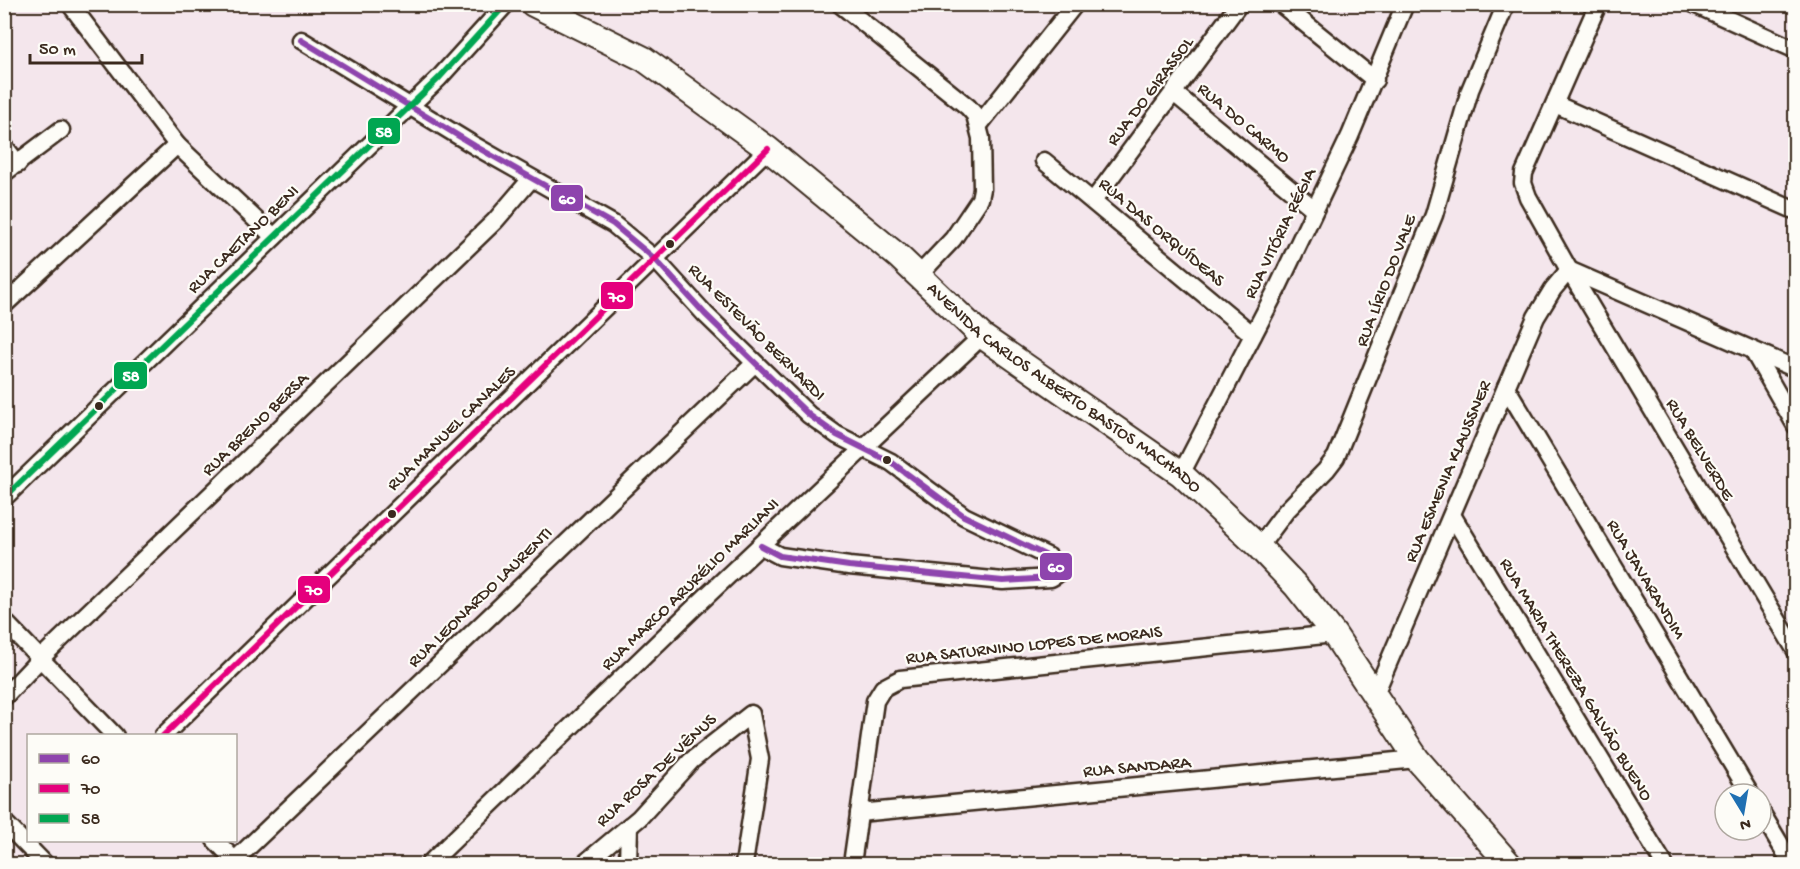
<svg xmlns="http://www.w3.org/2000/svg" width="1800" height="869" viewBox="0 0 1800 869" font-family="'Gochi Hand',sans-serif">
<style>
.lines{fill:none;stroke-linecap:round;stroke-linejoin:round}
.street-casing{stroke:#3b2a1e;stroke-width:21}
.secondary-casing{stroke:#3b2a1e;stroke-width:28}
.street{stroke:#fdfcf7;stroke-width:16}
.secondary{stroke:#fdfcf7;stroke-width:24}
.bus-1-casing{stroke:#fdfcf7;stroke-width:10}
.bus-2-casing{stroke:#fdfcf7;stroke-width:10}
.bus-3-casing{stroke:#fdfcf7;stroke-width:10}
.bus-1{stroke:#8e44ad;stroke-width:6}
.bus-2{stroke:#e5007d;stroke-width:6}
.bus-3{stroke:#00a651;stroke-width:6}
.bus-dot{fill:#3b2a1e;stroke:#fdfcf7;stroke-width:2}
.labels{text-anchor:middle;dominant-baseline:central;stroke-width:4.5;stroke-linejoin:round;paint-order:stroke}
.street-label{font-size:18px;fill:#3b2a1e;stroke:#fdfcf7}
.line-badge{stroke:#fdfcf7;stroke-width:2}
.badge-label{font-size:16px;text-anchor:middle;font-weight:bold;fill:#fff}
</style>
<rect width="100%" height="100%" fill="#f4e6ec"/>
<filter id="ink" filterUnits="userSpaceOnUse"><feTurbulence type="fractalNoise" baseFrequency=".0167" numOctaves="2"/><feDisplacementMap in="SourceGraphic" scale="12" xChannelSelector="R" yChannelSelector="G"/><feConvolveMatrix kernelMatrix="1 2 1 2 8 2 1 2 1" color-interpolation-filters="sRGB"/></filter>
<g filter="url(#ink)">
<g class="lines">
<defs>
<g id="street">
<polyline points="70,4 177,145"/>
<polyline points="840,4 968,107 975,115 981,138 982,189 980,199 953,239 919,275"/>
<polyline points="1281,4 1375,80"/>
<polyline points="1598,4 1524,173 1523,183 1528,197 1569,270 1796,651"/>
<polyline points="1694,4 1796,50"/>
<polyline points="301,40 475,146 613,224 655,259 705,314 809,415 837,435 891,462 964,516 1049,557 1058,569 1056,575 1051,578 1003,581 849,566 780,556 761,546"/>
<polyline points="1174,93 1314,209"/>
<polyline points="1555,104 1796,211"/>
<polyline points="979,125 1075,4"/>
<polyline points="4,146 18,164"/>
<polyline points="1044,161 1253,335"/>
<polyline points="4,173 61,130"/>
<polyline points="1093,201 1239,4"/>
<polyline points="1569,270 1796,369"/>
<polyline points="4,305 177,145 274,237"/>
<polyline points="1753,351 1796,426"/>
<polyline points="1506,387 1750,794"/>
<polyline points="1181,474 1278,287 1350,136 1405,4"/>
<polyline points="4,498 439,78 506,4"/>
<polyline points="1452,515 1664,864"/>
<polyline points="1259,547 1286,511 1326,470 1336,457 1434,215 1470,90 1506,4"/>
<polyline points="4,621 115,736"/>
<polyline points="1375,694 1536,317 1553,289 1569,270"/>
<polyline points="4,697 40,659 495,221 531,179"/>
<polyline points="163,736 768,149"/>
<polyline points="1761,812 1792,864"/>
<polyline points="859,813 1417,759"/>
<polyline points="4,822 45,864"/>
<polyline points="215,840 238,864"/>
<polyline points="235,860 755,363"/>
<polyline points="429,864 696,606 982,336"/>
<polyline points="584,864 639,818 691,761 751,714 760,759 744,864"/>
<polyline points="628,864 629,826"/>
<polyline points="852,864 875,701 883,688 900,679 1334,634"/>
</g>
<g id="secondary">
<path id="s1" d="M533,4l111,55 124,90 131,108 83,79 199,138 78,73 37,39 38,48 83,125 92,105"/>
</g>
</defs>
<use href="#street" class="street-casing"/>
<use href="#secondary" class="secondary-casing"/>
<use href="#street" class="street"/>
<use href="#secondary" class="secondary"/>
<defs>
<polyline id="bus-1" points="301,40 475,146 613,224 655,259 705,314 809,415 837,435 891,462 964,516 1049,557 1058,569 1056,575 1051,578 1003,581 849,566 780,556 761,546"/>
<polyline id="bus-2" points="163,736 768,149"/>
<polyline id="bus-3" points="4,498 439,78 506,4"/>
</defs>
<use href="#bus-1" class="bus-1-casing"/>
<use href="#bus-2" class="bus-2-casing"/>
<use href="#bus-3" class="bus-3-casing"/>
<use href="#bus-1" class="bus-1"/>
<use href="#bus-2" class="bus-2"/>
<use href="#bus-3" class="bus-3"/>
</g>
</g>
<g class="bus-dot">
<circle cx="670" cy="244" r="5"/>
<circle cx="99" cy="406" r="5"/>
<circle cx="887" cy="460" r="5"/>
<circle cx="392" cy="514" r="5"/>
</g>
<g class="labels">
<g class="street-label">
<text transform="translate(1151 92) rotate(-53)">RUA DO GIRASSOL</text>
<text transform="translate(1243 124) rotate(40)">RUA DO CARMO</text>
<text transform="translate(1161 233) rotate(40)">RUA DAS ORQUÍDEAS</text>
<text transform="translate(1281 234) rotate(-64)">RUA VITÓRIA RÉGIA</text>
<text transform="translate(244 240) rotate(-44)">RUA CAETANO BENI</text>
<text transform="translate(1387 281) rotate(-69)">RUA LÍRIO DO VALE</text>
<text transform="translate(756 333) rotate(45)">RUA ESTEVÃO BERNARDI</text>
<text stroke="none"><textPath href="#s1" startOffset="658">AVENIDA CARLOS ALBERTO BASTOS MACHADO</textPath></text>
<text transform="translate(256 425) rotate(-44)">RUA BRENO BERSA</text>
<text transform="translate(452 429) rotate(-44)">RUA MANUEL CANALES</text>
<text transform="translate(1699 450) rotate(59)">RUA BELVERDE</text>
<text transform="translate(1449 472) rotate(-67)">RUA ESMENIA KLAUSSNER</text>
<text transform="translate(1645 580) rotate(59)">RUA JAVARANDIM</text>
<text transform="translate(691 585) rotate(-44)">RUA MARCO ARURÉLIO MARLIANI</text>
<text transform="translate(481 598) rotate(-44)">RUA LEONARDO LAURENTI</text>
<text transform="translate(1034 646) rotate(-6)">RUA SATURNINO LOPES DE MORAIS</text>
<text transform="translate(1575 680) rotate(59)">RUA MARIA THEREZA GALVÃO BUENO</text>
<text transform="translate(1137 768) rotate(-5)">RUA SANDARA</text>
<text transform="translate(657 771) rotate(-43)">RUA ROSA DE VÊNUS</text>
</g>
</g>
<g class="line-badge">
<rect x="367" y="117" width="34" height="28" rx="6" fill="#00a651"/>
<rect x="550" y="184" width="34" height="28" rx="6" fill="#8e44ad"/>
<rect x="600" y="281" width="34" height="29" rx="6" fill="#e5007d"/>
<rect x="113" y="361" width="35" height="29" rx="6" fill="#00a651"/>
<rect x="1039" y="552" width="34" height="29" rx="6" fill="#8e44ad"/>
<rect x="297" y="575" width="34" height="29" rx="6" fill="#e5007d"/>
</g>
<g class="badge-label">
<text x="384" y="137">58</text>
<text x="567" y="204">60</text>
<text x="617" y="302">70</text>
<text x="131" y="381">58</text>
<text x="1056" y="572">60</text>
<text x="314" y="595">70</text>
</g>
<rect width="1800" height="869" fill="none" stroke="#fdfcf7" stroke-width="24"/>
<rect x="12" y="12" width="1776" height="845" fill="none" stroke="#3b2a1e" stroke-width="2" filter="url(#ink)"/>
<rect x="27" y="734" width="210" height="108" fill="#fdfcf7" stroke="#afa8a0" stroke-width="1.5"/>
<rect x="39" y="754" width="30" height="9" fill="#8e44ad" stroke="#afa8a0" stroke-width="1.5"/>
<text x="81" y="764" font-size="18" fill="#3b2a1e">60</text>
<rect x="39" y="784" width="30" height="9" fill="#e5007d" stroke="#afa8a0" stroke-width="1.5"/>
<text x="81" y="794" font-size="18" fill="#3b2a1e">70</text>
<rect x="39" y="814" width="30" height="9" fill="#00a651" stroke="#afa8a0" stroke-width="1.5"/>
<text x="81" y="824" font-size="18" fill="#3b2a1e">58</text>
<g transform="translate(1743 812) rotate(169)"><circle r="28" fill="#fdfcf7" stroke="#afa8a0" stroke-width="1.5"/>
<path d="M0-4.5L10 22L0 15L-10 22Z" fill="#1f6fb2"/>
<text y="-9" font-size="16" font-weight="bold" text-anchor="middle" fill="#3b2a1e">N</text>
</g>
<path d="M30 54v9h112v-9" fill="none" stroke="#3b2a1e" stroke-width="3"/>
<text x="39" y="54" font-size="18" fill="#3b2a1e" stroke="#fdfcf7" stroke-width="4.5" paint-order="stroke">50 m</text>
</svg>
